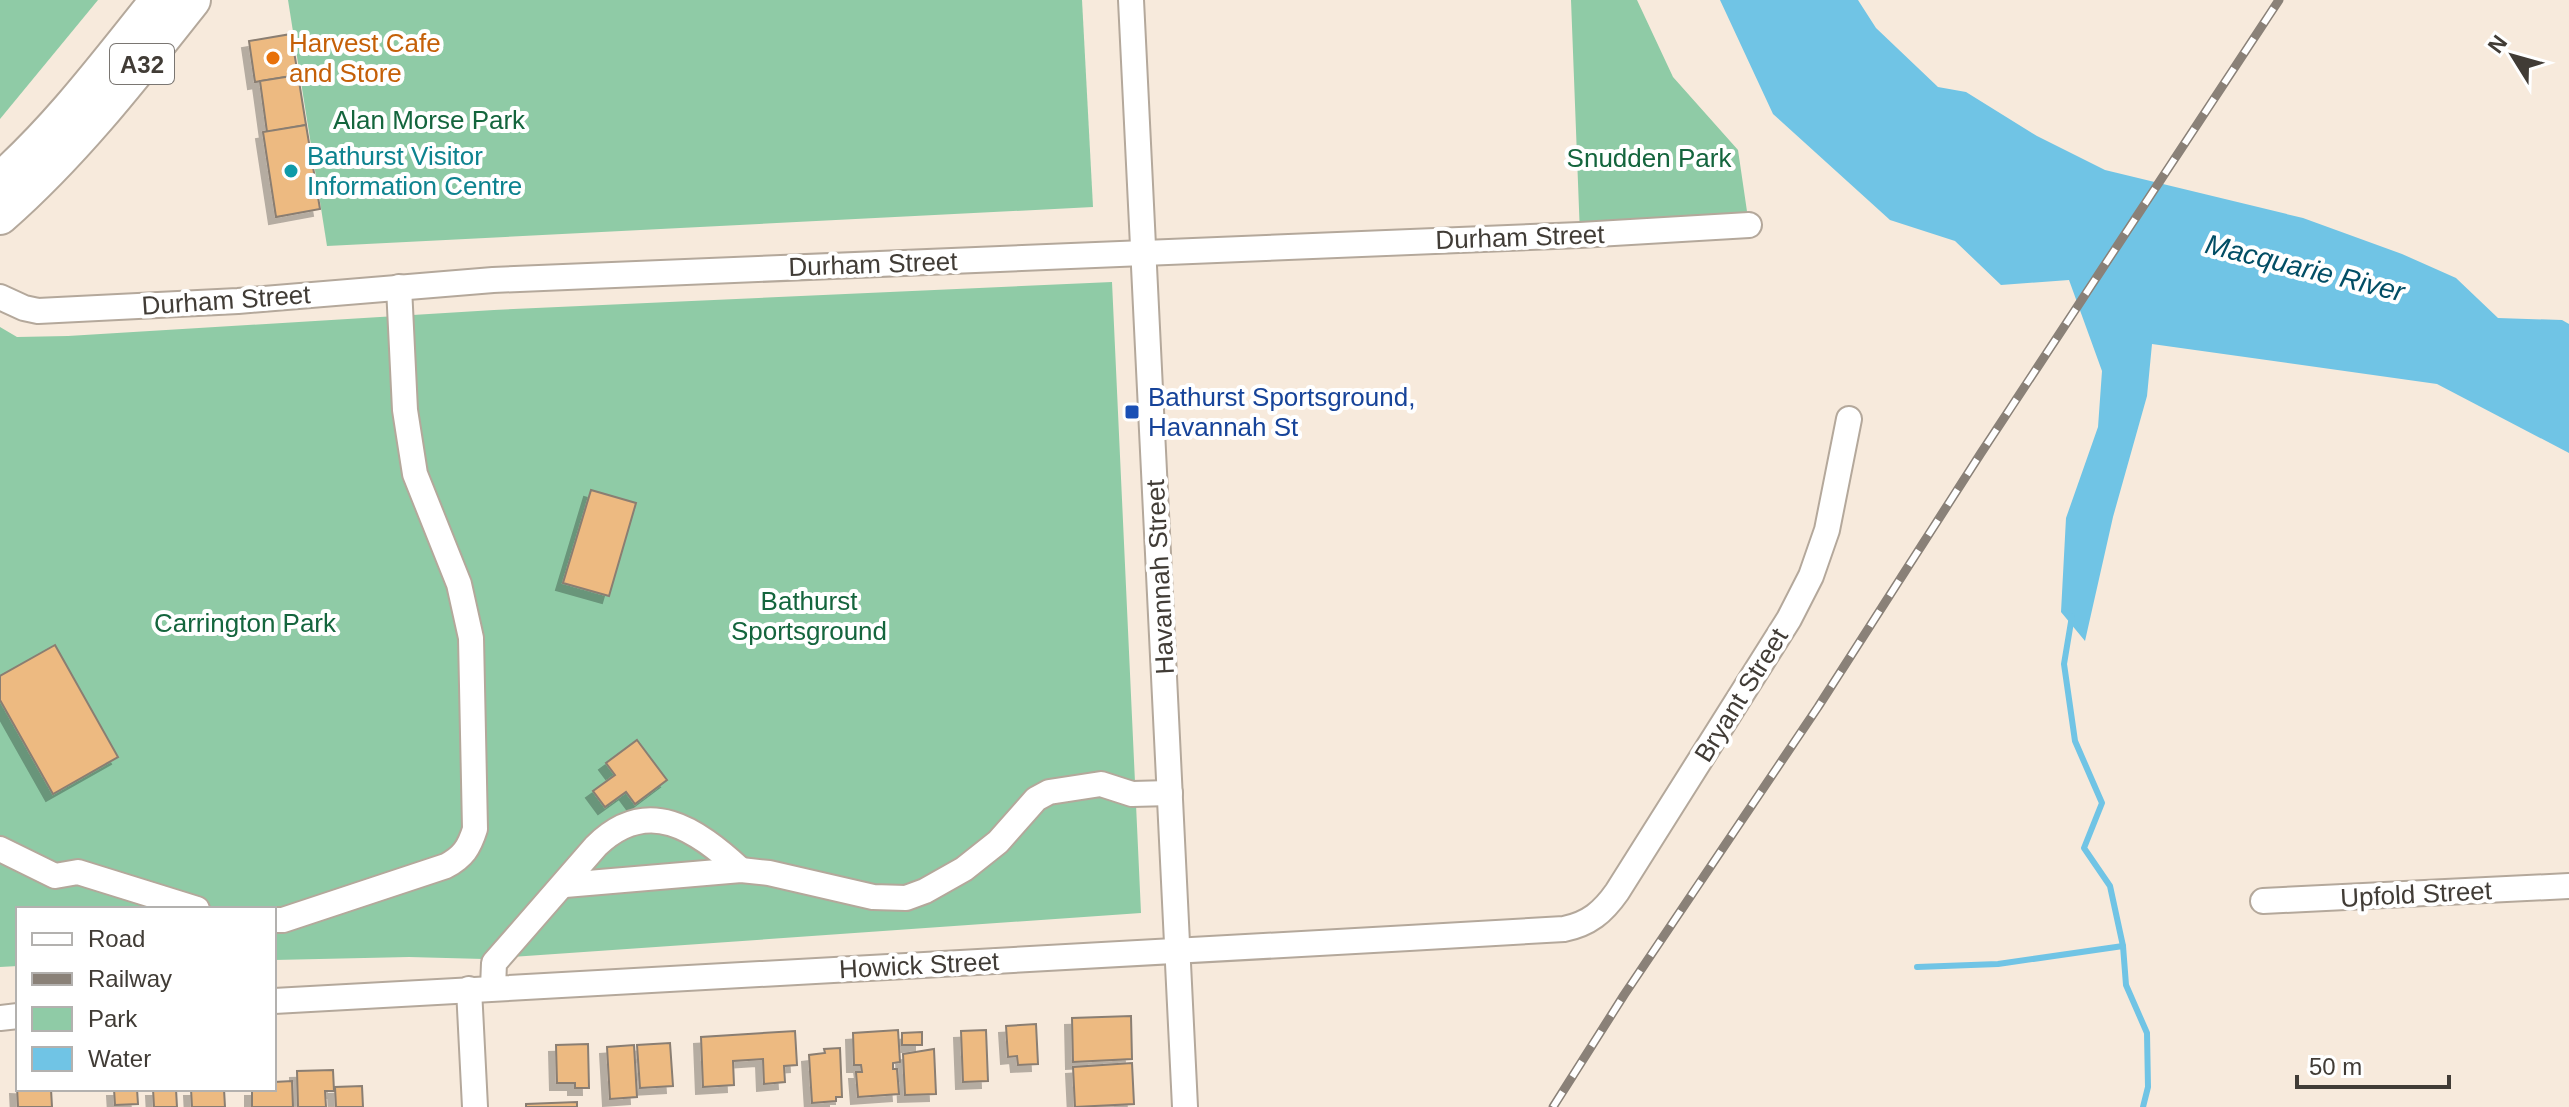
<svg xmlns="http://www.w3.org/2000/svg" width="2569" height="1107" viewBox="0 0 2569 1107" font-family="Arial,sans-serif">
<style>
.green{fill:#8fcba6}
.water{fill:#70c4e5}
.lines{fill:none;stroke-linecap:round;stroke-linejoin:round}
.stream{stroke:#70c4e5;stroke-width:6}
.building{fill:#edba81;stroke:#8a7e72;stroke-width:2;filter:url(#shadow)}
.minor-casing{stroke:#b4a89b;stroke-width:28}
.highway-casing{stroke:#b4a89b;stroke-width:40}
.minor{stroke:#fff;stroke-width:24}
.highway{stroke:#fff;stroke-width:36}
.rail-casing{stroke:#8a8178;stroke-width:9}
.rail{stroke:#fff;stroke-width:6;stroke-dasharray:18;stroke-linecap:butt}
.food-dot{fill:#e8710a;stroke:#fff;stroke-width:3}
.culture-dot{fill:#0f9aa8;stroke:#fff;stroke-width:3}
.transit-dot{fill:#1a4fb4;stroke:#fff;stroke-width:3}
.labels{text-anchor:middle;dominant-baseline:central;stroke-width:8;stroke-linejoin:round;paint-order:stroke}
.shield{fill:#fff;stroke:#7a7672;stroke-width:2}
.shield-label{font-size:24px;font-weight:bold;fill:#413c36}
.food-label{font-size:26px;fill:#c56008;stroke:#fff;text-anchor:start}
.park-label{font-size:26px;fill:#14653d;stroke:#fff}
.culture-label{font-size:26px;fill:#0d838f;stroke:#fff;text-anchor:start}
.street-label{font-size:26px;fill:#413c36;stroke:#fff}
.transit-label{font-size:26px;fill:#164399;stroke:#fff;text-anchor:start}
.water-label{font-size:28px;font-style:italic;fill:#024e65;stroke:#fff}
</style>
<defs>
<filter id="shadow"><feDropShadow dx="-7" dy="7" stdDeviation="0" flood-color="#0004"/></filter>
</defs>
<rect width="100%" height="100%" fill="#f7eadc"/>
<g class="green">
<polygon points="0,0 98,0 0,119"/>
<polygon points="288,0 1082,0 1093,207 327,246"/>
<polygon points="1571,0 1637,0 1673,77 1738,150 1749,225 1580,235"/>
<polygon points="1112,282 1141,913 484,959 409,957 274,960 274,909 18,909 18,966 0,967 0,327 17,337 68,336 494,310"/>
</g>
<polygon class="water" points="1720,0 1858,0 1876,28 1938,87 1966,92 2037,136 2105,170 2303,218 2402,254 2456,278 2498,318 2562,320 2569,324 2569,453 2437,384 2152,344 2147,396 2113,517 2085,641 2061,612 2066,518 2098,427 2102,371 2069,280 2001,285 1955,241 1890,220 1773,114"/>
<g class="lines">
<g class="stream">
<polyline points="2072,616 2064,664 2075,741 2102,803 2084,848 2110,886 2123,946 2126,985 2147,1033 2148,1087 2143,1107"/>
<polyline points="1917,967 1998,964 2123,946"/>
</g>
</g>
<g class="building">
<polygon points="291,34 298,75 255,82 249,41"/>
<polygon points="298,75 306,125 267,132 260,81"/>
<polygon points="306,125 320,209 276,217 263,132"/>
<polygon points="591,490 636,503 609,596 563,583"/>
<polygon points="55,645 118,757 53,794 0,700 0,676"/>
<polygon points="637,740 667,780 635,804 626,792 605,807 593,791 615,775 606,763"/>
<polygon points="1131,1016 1132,1059 1073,1062 1072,1018"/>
<polygon points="1036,1024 1038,1064 1018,1065 1017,1056 1008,1057 1006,1026"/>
<polygon points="898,1030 900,1062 893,1063 893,1069 897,1069 899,1094 858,1097 856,1072 862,1072 861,1065 854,1065 853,1033"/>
<polygon points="986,1030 988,1081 963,1082 961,1031"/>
<polygon points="795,1031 797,1065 784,1066 785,1082 764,1084 763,1059 733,1061 734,1085 703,1087 701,1037"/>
<polygon points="922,1032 922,1045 902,1045 902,1033"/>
<polygon points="670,1043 673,1086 640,1088 637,1045"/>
<polygon points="588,1044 589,1088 575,1088 575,1083 557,1083 556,1045"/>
<polygon points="634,1045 637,1097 610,1099 607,1047"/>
<polygon points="840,1048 842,1097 836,1097 836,1101 812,1103 809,1055 825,1053 824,1049"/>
<polygon points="934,1049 936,1094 905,1095 903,1054"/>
<polygon points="1132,1063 1134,1104 1075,1107 1073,1067"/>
<polygon points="333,1070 334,1091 325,1091 326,1107 298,1107 297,1071"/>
<polygon points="292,1081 293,1107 252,1107 252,1089 274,1089 274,1082"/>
<polygon points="362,1086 363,1107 336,1107 335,1087"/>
<polygon points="17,1087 51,1089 52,1107 18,1107"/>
<polygon points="114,1089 137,1089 138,1104 115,1105"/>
<polygon points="153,1089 176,1089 177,1107 154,1107"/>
<polygon points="191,1089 224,1089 225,1107 192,1107"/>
<polygon points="577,1102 577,1107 526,1107 526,1104"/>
</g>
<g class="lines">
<defs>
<g id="minor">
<polyline points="1131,0 1185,1107"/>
<polyline points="0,297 24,308 38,311 238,301 493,280 1580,235 1749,225"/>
<polyline points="0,849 55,876 78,872 197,909"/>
<polyline points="565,885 741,870 769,873 873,897 906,898 925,891 964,869 998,842 1036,799 1049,792 1101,784 1132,794 1170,793"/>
<polyline points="2263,901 2569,886"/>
<path d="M274,920h9l163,-54c17,-9 23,-18 29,-37l-4,-191 -12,-54 -44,-110 -10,-64 -6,-123"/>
<path d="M493,988l1,-25 102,-117c52,-51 100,-17 145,24"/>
<polyline points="469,989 475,1107"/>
<path d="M274,1001l1135,-63 155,-9c25,-5 39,-17 53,-37l172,-273 22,-43 16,-46 22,-111"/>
<polyline points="0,1018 18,1016"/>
</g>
<g id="highway">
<path d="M0,181c60,-53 109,-119 159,-181"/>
<path d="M0,216c73,-64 132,-140 192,-216"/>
</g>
</defs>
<use href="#minor" class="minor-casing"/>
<use href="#highway" class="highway-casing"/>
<use href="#minor" class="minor"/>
<use href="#highway" class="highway"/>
<defs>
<polyline id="rail" points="1553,1107 1624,995 1818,707 1981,453 2279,0"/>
</defs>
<use href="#rail" class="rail-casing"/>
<use href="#rail" class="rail"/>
</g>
<circle class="food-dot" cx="273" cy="58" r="8"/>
<circle class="culture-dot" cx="291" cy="171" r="8"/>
<rect class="transit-dot" x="1124" y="404" width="16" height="16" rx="4"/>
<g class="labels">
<rect class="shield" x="110" y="44" width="64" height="40" rx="6"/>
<g class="shield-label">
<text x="142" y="64">A32</text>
</g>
<g class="food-label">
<text x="289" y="43">Harvest Cafe<tspan x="289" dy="30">and Store</tspan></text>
</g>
<g class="park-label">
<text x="429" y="120">Alan Morse Park</text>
<text x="1649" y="158">Snudden Park</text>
<text x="809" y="601">Bathurst<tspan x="809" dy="30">Sportsground</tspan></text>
<text x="245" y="623">Carrington Park</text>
</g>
<g class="culture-label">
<text x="307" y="156">Bathurst Visitor<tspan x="307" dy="30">Information Centre</tspan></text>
</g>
<g class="street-label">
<text transform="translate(1520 237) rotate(-2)">Durham Street</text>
<text transform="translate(873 264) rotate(-2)">Durham Street</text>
<text transform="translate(226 300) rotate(-4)">Durham Street</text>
<text transform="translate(1160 577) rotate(-93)">Havannah Street</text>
<text transform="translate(1741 695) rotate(-58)">Bryant Street</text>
<text transform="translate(2416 894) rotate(-3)">Upfold Street</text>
<text transform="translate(919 965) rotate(-3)">Howick Street</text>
</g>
<g class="transit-label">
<text x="1148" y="397">Bathurst Sportsground,<tspan x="1148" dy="30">Havannah St</tspan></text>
</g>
<g class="water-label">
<text transform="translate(2305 268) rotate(14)">Macquarie River</text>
</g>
</g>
<rect x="16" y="907" width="260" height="184" fill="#ffffff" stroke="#b3b1af" stroke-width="2"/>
<rect x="32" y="933" width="40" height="12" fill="#ffffff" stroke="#b3b1af" stroke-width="2"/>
<text x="88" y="947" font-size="24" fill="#413c36">Road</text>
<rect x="32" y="973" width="40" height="12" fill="#8a8178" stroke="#b3b1af" stroke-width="2"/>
<text x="88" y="987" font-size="24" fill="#413c36">Railway</text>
<rect x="32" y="1007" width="40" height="24" fill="#8fcba6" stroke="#b3b1af" stroke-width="2"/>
<text x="88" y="1027" font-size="24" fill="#413c36">Park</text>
<rect x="32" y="1047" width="40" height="24" fill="#70c4e5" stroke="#b3b1af" stroke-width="2"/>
<text x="88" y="1067" font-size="24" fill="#413c36">Water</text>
<g transform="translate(2513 56) rotate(307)" stroke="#ffffff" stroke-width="6" paint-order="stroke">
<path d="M0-6L14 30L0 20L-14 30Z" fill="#413c36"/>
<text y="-12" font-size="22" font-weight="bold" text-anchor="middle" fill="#413c36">N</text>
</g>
<path d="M2297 1075v12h152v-12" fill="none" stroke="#413c36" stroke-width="4"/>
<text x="2309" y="1075" font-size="24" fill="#413c36" stroke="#ffffff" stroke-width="6" paint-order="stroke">50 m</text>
</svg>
